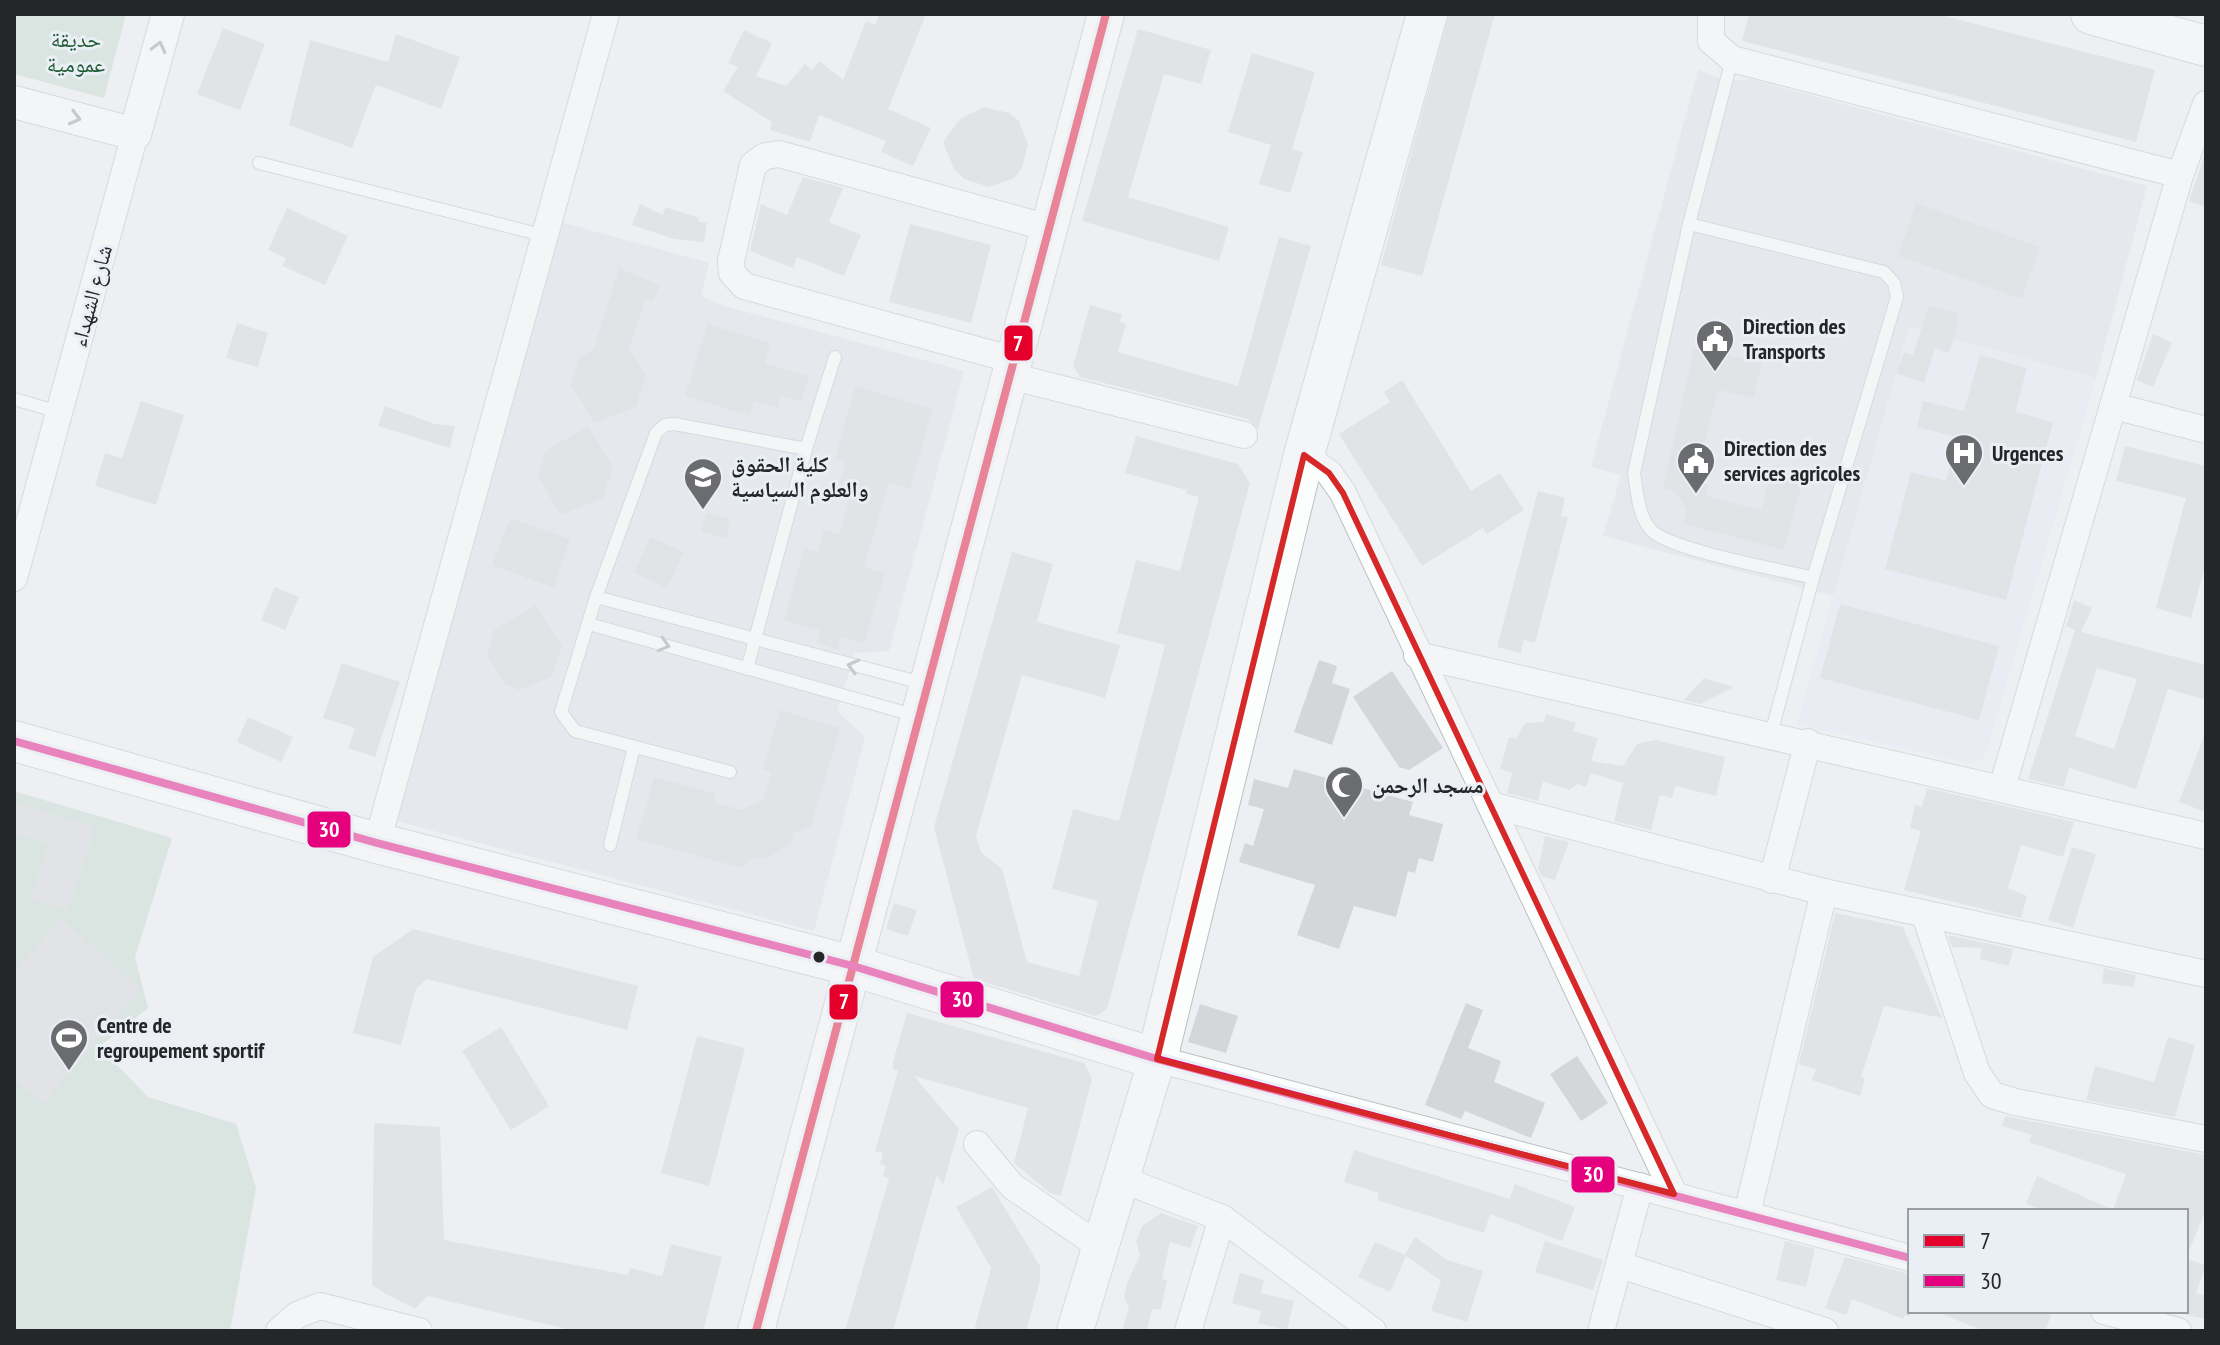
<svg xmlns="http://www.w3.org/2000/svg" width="2220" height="1345" viewBox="0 0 2220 1345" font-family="'PT Sans Narrow','Noto Naskh Arabic',sans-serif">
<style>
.built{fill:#dbe2e9}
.medical{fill:#e9e7f5}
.green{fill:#c4d8ca}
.building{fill:#d5d6d9;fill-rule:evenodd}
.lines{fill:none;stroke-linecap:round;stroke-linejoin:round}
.service-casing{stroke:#bdbfc1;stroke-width:14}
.minor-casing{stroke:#bdbfc1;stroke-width:28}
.tertiary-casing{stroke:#bdbfc1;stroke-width:34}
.secondary-casing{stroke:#bdbfc1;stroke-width:38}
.primary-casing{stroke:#bdbfc1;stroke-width:42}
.service{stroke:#fcfdfd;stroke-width:12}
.minor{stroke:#fcfdfd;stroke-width:26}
.tertiary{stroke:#fcfdfd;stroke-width:32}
.secondary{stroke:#fcfdfd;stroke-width:36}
.primary{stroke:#fcfdfd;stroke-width:40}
.bus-1-casing{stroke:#eaeff5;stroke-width:14}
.bus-2-casing{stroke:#eaeff5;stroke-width:14}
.bus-1{stroke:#e4002b;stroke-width:8}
.bus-2{stroke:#e5007d;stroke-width:8}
.oneway{stroke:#9b9c9d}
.marked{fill:none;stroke:#d62828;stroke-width:6;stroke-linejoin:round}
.bus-dot{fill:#242628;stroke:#eaeff5;stroke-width:3}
.labels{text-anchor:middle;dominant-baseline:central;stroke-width:6;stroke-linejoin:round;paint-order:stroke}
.park-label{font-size:22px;fill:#1e5931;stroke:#eaeff5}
.street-label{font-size:22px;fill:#242628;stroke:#eaeff5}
.poi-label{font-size:22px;font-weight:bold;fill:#242628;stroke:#eaeff5;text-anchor:start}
.line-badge{stroke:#eaeff5;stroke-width:3}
.badge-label{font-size:22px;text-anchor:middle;font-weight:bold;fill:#fff}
</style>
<rect width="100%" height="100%" fill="#edeff2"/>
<g class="built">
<polygon points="1698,70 1727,81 1750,79 2147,186 2096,378 1909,327 1834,596 1603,536 1621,475 1591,467"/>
<polygon points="557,221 709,263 701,296 724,306 964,371 889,651 855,653 837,711 865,737 814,931 396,821"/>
</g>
<polygon class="medical" points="1909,327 2096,378 1985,756 1972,764 1797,724"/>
<g class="green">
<polygon points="14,14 126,14 104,98 14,74"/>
<polygon points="14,791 172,838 135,957 148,1008 99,1047 148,1097 236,1124 256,1188 230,1331 14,1331"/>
</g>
<g class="building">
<polygon points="879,14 926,14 888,109 931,128 913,166 881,152 886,141 819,115 810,142 770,130 772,122 723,91 738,67 728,63 744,30 772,43 756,76 786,86 805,64 812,70 820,61 843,80 866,21 875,25"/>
<polygon points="1449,14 1495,14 1422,276 1381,265"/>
<polygon points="1749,14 1937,14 2155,70 2136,142 1742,41"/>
<polygon points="223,28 265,44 240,110 197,94"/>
<polygon points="1138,29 1211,50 1201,84 1164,74 1128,197 1229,227 1219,261 1082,221"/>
<polygon points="396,34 460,57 441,109 376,85 352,148 289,125 310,40 388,62"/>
<polygon points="1252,53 1315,72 1292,149 1303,152 1290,193 1259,184 1271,145 1228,132"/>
<polygon points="984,107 1009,113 1019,121 1028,144 1022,168 1014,178 989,187 964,179 954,169 943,142 961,118"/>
<polygon points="2206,151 2206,207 2189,201"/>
<polygon points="803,177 843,188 829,222 861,235 844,276 797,257 793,268 750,251 761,204 787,215"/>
<polygon points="1916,203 2040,247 2022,299 1898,256"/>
<polygon points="640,204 663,215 665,207 699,218 698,221 707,223 704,242 674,239 632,225"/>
<polygon points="287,208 348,236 325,285 282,266 286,258 268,250"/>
<polygon points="910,224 991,245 971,323 889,302"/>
<polygon points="1279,237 1311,246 1258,429 1248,419 1080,377 1073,366 1090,305 1122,314 1120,322 1126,324 1118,352 1238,386"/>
<polygon points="619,268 660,285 653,302 646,299 629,348 646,375 636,407 594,423 571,385 578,359 593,350"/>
<polygon points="1929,306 1958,313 1956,334 1948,353 1935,348 1924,383 1896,373 1904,352 1913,355"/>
<polygon points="237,323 268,333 258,367 226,358"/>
<polygon points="707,324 771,343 765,363 809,376 801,402 781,396 778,408 754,401 750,416 685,396"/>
<polygon points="2153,334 2172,343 2153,387 2137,380"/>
<polygon points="1694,348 1762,362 1754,398 1718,390 1695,482 1709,485 1706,496 1761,510 1773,465 1805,473 1784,550 1683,524 1687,509 1674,491 1663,488"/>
<polygon points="1980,355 2027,368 2015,412 2053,422 2006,600 1885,569 1911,472 1946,481 1957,437 1917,427 1923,401 1964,411"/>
<polygon points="1402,380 1471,491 1500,473 1524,510 1487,534 1483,528 1422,566 1339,434 1390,402 1384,392"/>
<polygon points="855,386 933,409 910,489 889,483 864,567 885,573 864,643 841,637 838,650 817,643 820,631 784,620 804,548 817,552 824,530 839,534 852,490 838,486 846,462 835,459"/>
<polygon points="141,401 184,415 156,505 95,486 105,453 122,458"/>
<polygon points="385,406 435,424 455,426 450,448 378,426"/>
<polygon points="588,426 613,467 603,498 561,515 538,477 545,451"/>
<polygon points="1136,436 1238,464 1250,483 1107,1009 1096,1016 974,979 934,827 1012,552 1053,564 1037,622 1120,645 1105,698 1022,675 976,836 981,852 1002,869 1027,962 1079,976 1098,901 1052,889 1073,809 1119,821 1165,645 1117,633 1136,560 1180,571 1199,497 1186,494 1187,490 1125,473"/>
<polygon points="2125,446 2206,466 2206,563 2191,618 2156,608 2186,498 2116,481"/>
<polygon points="1538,491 1565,498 1561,516 1568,517 1535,643 1524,640 1521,653 1497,647"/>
<polygon points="706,513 731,519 726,538 701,532"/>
<polygon points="510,518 570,539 554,588 492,565"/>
<polygon points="650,537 684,552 667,588 634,573"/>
<polygon points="275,587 299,597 285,630 261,620"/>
<path d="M2074,600l18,8 -11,24 125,33v35l-38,-11 -32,100 -67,-21 -5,19 -36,-8 47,-149 -9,-4zM2097,668l40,11 -23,70 -39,-13z"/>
<polygon points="1840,604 1999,646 1979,720 1820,678"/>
<polygon points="536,605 562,646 552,677 519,690 504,684 487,656 494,630"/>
<polygon points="1319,660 1337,666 1332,683 1350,689 1332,745 1294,732"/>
<polygon points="342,663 400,682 375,757 348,748 355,728 323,718"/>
<polygon points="1392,671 1443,748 1409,770 1399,767 1353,697"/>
<polygon points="1704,678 1734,687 1700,704 1684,700"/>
<polygon points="780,710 840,728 811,826 795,832 792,843 767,858 751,858 741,868 636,839 654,777 716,794 714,802 741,810 763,800 771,772 762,770"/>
<polygon points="1546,714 1576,723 1573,731 1598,738 1591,761 1623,766 1637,744 1656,740 1725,757 1716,796 1675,786 1672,798 1660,795 1651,830 1614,821 1623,783 1591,773 1586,787 1578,784 1569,790 1543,781 1538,801 1507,793 1512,773 1500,769 1509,737 1516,739 1525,723 1544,722"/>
<polygon points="248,717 293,737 281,762 237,742"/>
<polygon points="2204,736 2206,736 2206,812 2179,802"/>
<polygon points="1294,769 1413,802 1409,815 1443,824 1433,862 1419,858 1415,873 1408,871 1396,917 1354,906 1339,949 1297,935 1315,885 1239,862 1245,843 1253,846 1264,809 1248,805 1254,779 1288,788"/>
<polygon points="1927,788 2074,822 2063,857 2021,845 2008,888 2027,896 2021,918 1904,890 1921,831 1910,828 1915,805 1922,807"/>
<polygon points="14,802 95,827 68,910 31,899 48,844 14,833"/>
<polygon points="1545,836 1569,842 1555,880 1542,876 1538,869"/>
<polygon points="2072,847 2096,854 2073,928 2048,920"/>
<polygon points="894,903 917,910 908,936 886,929"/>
<polygon points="1835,913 1903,927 1942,1018 1884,1006 1861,1077 1865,1078 1860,1096 1812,1080 1816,1069 1799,1064"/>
<polygon points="61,918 140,990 43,1104 14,1079 14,972"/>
<polygon points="413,929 638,986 627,1030 427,979 416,989 401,1045 353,1033 373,957"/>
<polygon points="1948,935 2013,949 2009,966 1980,959 1982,948 1952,947"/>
<polygon points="2104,968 2136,975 2134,987 2102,983"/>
<polygon points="1466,1003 1483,1010 1468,1048 1501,1061 1494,1082 1545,1103 1531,1138 1465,1111 1461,1119 1425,1105"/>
<polygon points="1200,1004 1238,1016 1226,1053 1188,1042"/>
<polygon points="907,1013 1084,1063 1092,1079 1061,1196 1050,1193 1014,1163 1028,1108 914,1076 959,1129 943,1185 937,1174 893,1331 845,1331 889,1178 883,1176 886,1166 880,1164 883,1153 875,1151 898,1071 893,1069 893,1062"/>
<polygon points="501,1027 549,1106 511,1130 462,1051"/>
<polygon points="697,1036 745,1048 709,1186 661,1173"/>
<polygon points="2168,1037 2195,1045 2175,1117 2086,1100 2095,1066 2154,1082"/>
<polygon points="1577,1056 1608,1103 1581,1121 1550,1074"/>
<polygon points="2005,1116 2206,1155 2206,1209 2187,1256 2186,1211 2044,1211 2026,1204 2037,1176 2113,1210 2126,1174 2029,1142 2032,1135 2002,1126"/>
<polygon points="374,1123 440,1127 444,1240 628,1275 630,1268 662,1276 671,1244 722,1257 703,1331 575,1331 427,1296 415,1309 384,1293 372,1285"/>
<polygon points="1354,1150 1510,1199 1515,1184 1575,1207 1562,1241 1490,1214 1484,1233 1377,1200 1379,1193 1344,1182"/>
<polygon points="992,1187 1040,1266 1040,1281 1026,1331 974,1331 991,1268 956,1207"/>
<polygon points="1161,1213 1198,1226 1190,1248 1170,1242 1162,1279 1167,1280 1161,1310 1152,1309 1147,1331 1122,1331 1129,1307 1124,1297 1128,1281 1140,1255 1136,1241 1142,1226"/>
<polygon points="1415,1237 1447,1260 1483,1271 1467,1322 1431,1311 1441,1281 1406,1256 1390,1292 1358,1277 1375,1242 1405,1255"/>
<polygon points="1545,1241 1603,1260 1593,1290 1535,1272"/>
<polygon points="1785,1241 1815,1249 1806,1287 1776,1280"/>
<polygon points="1845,1257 1910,1274 1910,1317 1905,1315 1903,1319 1852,1299 1846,1315 1825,1308"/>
<polygon points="2186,1258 2206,1266 2196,1293 2206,1296 2206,1319 2186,1315"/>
<polygon points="1240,1273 1264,1280 1261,1293 1294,1301 1287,1330 1258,1323 1261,1311 1232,1303"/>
<polygon points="2053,1311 2045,1331 1984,1331 1937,1312"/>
</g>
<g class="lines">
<defs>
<g id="service">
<path d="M1732,59l-43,165 -55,249c3,18 4,44 18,58 22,20 127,38 161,47"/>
<polyline points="259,163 542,235"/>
<polyline points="1689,224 1884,272 1894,283 1897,297 1813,578 1771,734"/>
<polyline points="14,399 59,412"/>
<polyline points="596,597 926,684"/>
<polyline points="589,624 917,716"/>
<polyline points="747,669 806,449 835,357"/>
<polyline points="730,772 575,731 561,712 596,597 656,433 665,425 675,424 806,449"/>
<polyline points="610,845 634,747"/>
</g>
<g id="minor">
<polyline points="1711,14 1711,41 1732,59 2180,175"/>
<polyline points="1014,360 744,286 732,273 731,261 753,165 765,156 779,154 1049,228"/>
<polyline points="1010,376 1244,435"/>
<polyline points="2114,406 2206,430"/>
<polyline points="1304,455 1329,473 1343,493 1674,1194"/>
<polyline points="14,578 135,134"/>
<polyline points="1417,655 2206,836"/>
<polyline points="2002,788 2180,175 2206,104"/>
<polyline points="1491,805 1824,892 2206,974"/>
<polyline points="377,843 606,14"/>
<polyline points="1772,880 1808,742"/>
<polyline points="1925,915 1977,1073 1992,1095 2015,1102 2206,1139"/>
<polyline points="1157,1059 1910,1258"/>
<polyline points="977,1144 1012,1186 1099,1246"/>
<polyline points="1121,1179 1222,1218 1373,1331"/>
<polyline points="1747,1214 1824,892"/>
<polyline points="1620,1265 1825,1331"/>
<polyline points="2104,1311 2178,1331"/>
<polyline points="279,1331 297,1315 320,1306 419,1331"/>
<polyline points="1188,1331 1222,1218"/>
<polyline points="1601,1331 1640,1186"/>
</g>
<polyline id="tertiary" points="14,102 135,134 168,14"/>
<g id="secondary">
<polyline points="756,1331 1106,14"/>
<polyline points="1075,1331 1157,1059"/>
</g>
<g id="primary">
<polyline points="2091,14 2206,46"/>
<polyline points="14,741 377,843 853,966 1157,1059 1304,455 1427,14"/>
</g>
</defs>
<use href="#service" class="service-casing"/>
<use href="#minor" class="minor-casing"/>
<use href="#tertiary" class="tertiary-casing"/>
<use href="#secondary" class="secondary-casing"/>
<use href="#primary" class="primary-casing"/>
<use href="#service" class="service"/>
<use href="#minor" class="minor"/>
<use href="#tertiary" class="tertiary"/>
<use href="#secondary" class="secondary"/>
<use href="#primary" class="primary"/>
<defs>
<polyline id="bus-1" points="756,1331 1106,14"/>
<polyline id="bus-2" points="14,741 377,843 853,966 1157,1059 1910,1258"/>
</defs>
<use href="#bus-1" class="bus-1-casing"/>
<use href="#bus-2" class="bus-2-casing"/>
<use href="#bus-1" class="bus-1"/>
<use href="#bus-2" class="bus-2"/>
</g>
<defs><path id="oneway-chevron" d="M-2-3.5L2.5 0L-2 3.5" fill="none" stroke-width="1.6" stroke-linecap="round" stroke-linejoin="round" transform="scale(2)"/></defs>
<g class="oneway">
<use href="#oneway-chevron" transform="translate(159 47) rotate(-75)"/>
<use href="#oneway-chevron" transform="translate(75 118) rotate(15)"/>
<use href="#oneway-chevron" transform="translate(664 645) rotate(16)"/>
<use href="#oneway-chevron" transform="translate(853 666) rotate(-165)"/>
</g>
<path d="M0 0H2220V1345H0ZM1304,455l25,18 14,20 331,701 -517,-135z" fill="#edeff2" fill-opacity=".55" fill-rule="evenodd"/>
<path class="marked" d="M1304,455l25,18 14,20 331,701 -517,-135z"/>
<defs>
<symbol id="civic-pin" viewBox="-11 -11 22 30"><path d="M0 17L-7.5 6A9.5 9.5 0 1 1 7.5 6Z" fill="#6a6c6f" stroke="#eaeff5"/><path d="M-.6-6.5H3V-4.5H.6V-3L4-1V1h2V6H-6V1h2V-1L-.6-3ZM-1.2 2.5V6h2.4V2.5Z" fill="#fff"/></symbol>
<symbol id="hospital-pin" viewBox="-11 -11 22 30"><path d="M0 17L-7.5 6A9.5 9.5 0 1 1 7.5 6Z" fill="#6a6c6f" stroke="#eaeff5"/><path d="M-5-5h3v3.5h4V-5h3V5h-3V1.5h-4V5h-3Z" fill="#fff"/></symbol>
<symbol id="university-pin" viewBox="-11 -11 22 30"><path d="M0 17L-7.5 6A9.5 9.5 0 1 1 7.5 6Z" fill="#6a6c6f" stroke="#eaeff5"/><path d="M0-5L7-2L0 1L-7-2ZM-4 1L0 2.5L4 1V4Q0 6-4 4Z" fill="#fff"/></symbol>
<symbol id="mosque-pin" viewBox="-11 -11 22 30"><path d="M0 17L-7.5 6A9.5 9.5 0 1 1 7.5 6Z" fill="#6a6c6f" stroke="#eaeff5"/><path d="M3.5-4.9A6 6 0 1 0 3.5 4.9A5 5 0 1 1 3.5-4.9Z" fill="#fff"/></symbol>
<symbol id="stadium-pin" viewBox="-11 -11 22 30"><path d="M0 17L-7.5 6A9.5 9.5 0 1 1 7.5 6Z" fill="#6a6c6f" stroke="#eaeff5"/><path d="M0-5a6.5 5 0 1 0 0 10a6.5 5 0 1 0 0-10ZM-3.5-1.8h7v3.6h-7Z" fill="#fff"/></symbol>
</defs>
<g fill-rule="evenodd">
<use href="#civic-pin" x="1693" y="317" width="44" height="60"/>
<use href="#hospital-pin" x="1942" y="431" width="44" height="60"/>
<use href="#civic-pin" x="1674" y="439" width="44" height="60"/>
<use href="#university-pin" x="681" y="455" width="44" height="60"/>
<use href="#mosque-pin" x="1322" y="763" width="44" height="60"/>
<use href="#stadium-pin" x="47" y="1016" width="44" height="60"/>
</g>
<circle class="bus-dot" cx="819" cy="957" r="7"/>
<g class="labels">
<g class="park-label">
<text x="76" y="39">حديقة<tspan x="76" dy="25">عمومية</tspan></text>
</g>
<g class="street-label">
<text transform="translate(91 296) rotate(-75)">شارع الشهداء</text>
</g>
<g class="poi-label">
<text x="1743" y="326">Direction des<tspan x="1743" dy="25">Transports</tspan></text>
<text x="1724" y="448">Direction des<tspan x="1724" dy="25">services agricoles</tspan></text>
<text x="1992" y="453">Urgences</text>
<text x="731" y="464">كلية الحقوق<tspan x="731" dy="25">والعلوم السياسية</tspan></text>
<text x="1372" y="785">مسجد الرحمن</text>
<text x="97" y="1025">Centre de<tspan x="97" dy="25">regroupement sportif</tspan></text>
</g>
</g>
<g class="line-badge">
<rect x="1003" y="324" width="31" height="38" rx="8" fill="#e4002b"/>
<rect x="306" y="810" width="46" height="39" rx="8" fill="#e5007d"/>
<rect x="939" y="980" width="46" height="39" rx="8" fill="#e5007d"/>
<rect x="828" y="983" width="31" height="38" rx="8" fill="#e4002b"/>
<rect x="1570" y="1155" width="46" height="39" rx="8" fill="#e5007d"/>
</g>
<g class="badge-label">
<text x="1018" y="351">7</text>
<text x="329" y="837">30</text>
<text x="962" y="1007">30</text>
<text x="844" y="1009">7</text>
<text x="1593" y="1182">30</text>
</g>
<rect width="2220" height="1345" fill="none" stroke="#242628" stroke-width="32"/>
<rect x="1908" y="1209" width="280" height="104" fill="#eaeff5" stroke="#9b9fa3" stroke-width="2"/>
<rect x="1924" y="1235" width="40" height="12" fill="#e4002b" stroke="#9b9fa3" stroke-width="2"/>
<text x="1980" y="1249" font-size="24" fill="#242628">7</text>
<rect x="1924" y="1275" width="40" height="12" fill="#e5007d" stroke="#9b9fa3" stroke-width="2"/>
<text x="1980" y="1289" font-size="24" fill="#242628">30</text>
</svg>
